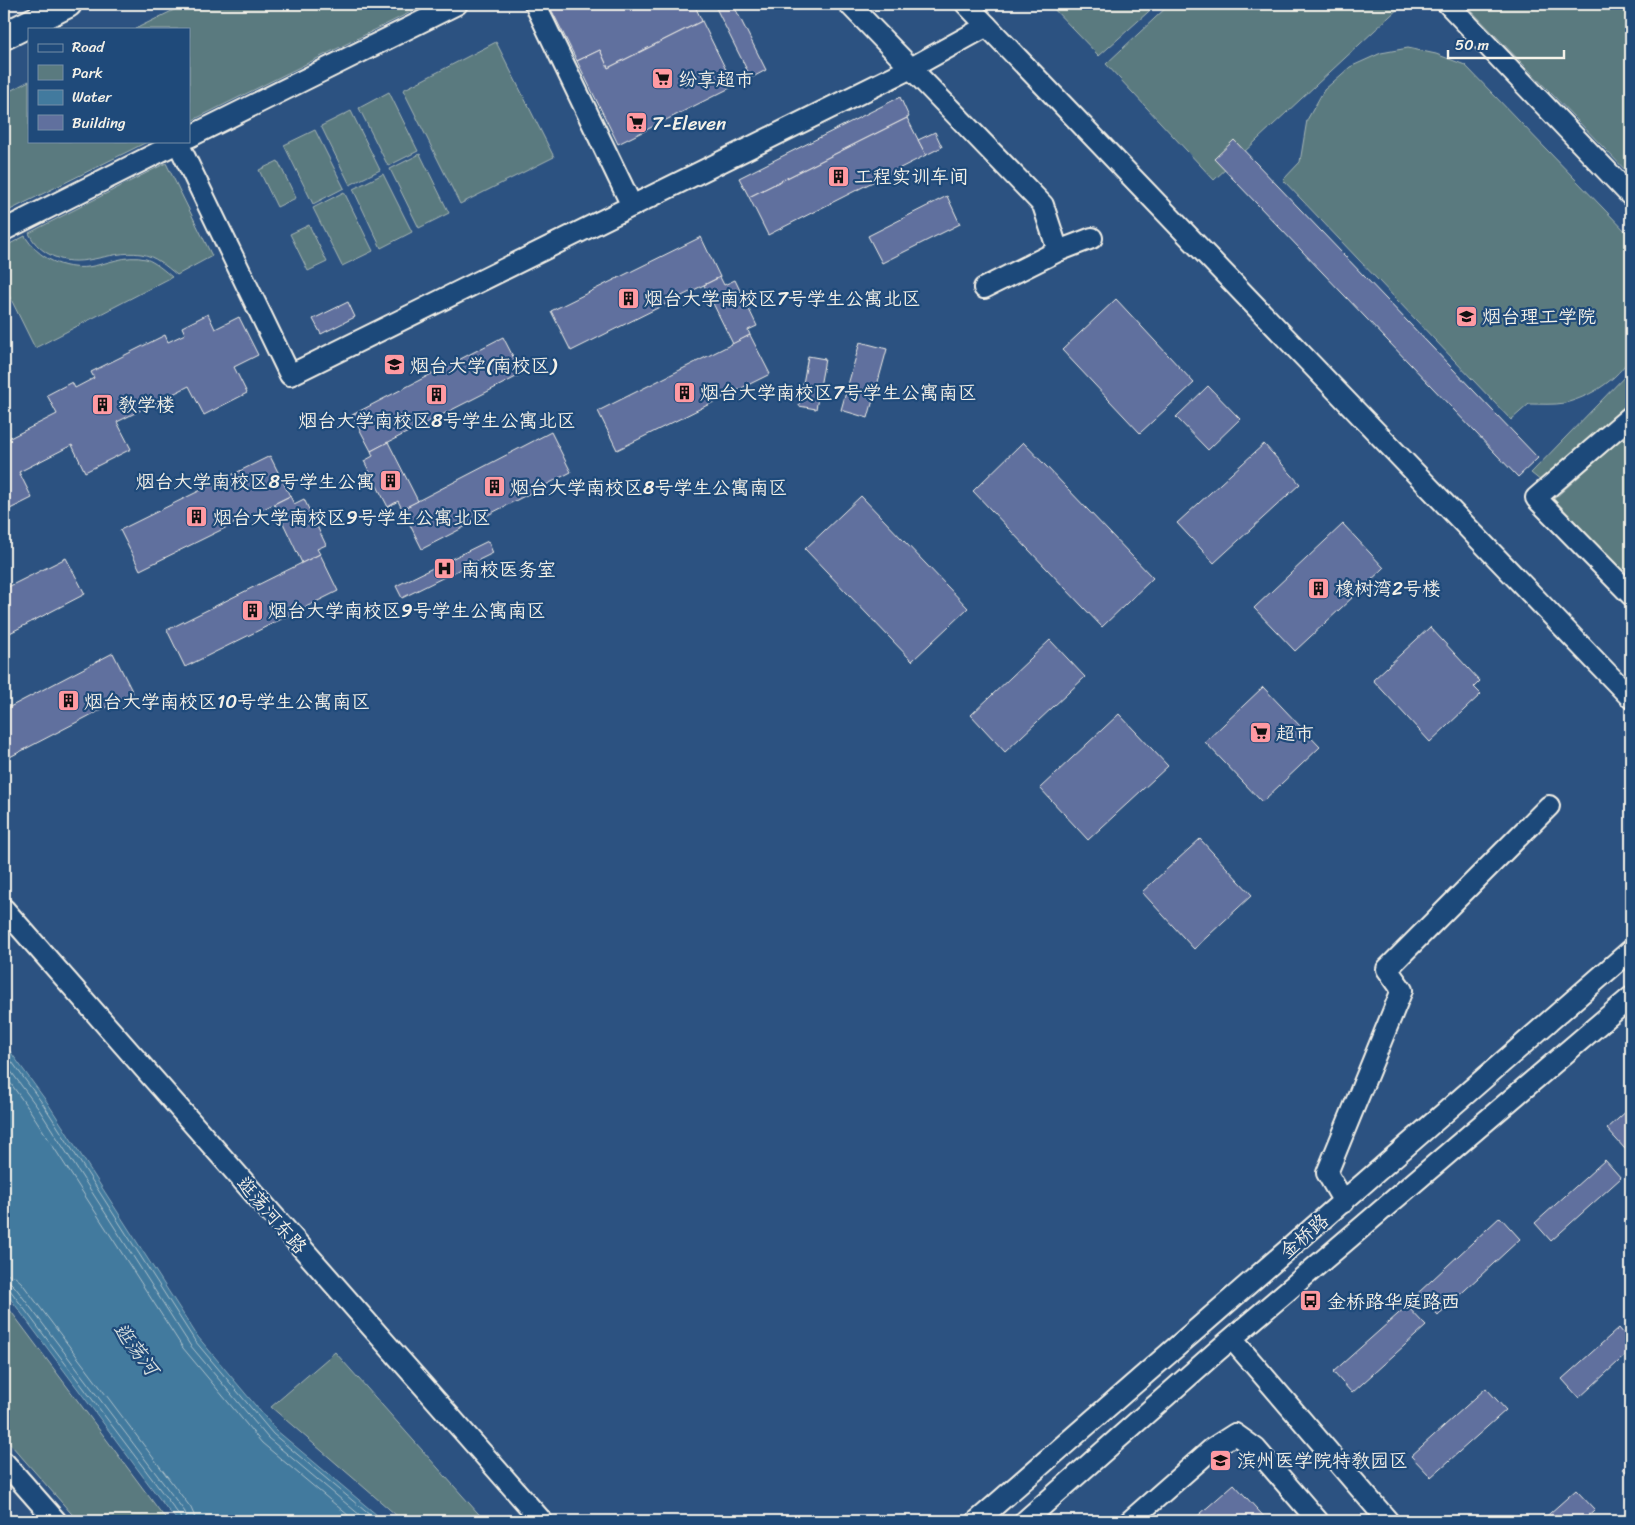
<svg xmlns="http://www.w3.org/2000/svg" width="1635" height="1525" viewBox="0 0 1635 1525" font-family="Sriracha,'LXGW WenKai TC',sans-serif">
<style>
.green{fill:#5a7a7f;stroke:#a7b6b4}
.water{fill:#427a9e;stroke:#89aabc}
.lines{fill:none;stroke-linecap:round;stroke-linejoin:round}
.shore{stroke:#adc1ca;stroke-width:1}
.building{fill:#60709e;stroke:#f4f1e8}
.minor-casing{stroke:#f4f1e8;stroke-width:24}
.major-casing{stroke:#f4f1e8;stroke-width:30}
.minor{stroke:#1f4a7a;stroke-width:20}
.major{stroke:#1f4a7a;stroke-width:26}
.labels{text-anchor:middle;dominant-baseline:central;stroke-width:4.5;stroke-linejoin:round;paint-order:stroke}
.poi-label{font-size:19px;fill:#f4f1e8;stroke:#1f4a7a;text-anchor:start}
.street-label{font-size:19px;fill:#f4f1e8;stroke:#1f4a7a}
.water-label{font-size:20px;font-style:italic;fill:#d9dfdd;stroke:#1f4a7a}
</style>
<rect width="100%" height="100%" fill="#2c5281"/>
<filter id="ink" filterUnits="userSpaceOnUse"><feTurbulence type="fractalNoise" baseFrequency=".02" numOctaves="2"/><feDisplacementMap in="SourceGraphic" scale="10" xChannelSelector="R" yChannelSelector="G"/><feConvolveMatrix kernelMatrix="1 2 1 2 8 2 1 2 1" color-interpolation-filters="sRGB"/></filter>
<g filter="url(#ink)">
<g class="green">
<polygon points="186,4 427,4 189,122 189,29 135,29"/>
<polygon points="1049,4 1157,4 1099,56"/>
<polygon points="1170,4 1403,4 1214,180 1106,64"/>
<polygon points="1465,4 1631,4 1631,176"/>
<polygon points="496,42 554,157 460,204 403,90"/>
<path d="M1408,48l28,6 29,11 166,172v119c-14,24 -39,40 -66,47 -11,2 -25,1 -36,1l-18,16 -228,-240 17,-18 7,-42 17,-30 26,-23 31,-14z"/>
<polygon points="29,81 29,141 149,141 4,213 4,94"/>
<polygon points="389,92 418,151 388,166 359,108"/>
<polygon points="351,111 380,170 350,185 321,126"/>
<polygon points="315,130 344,188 313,204 284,145"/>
<polygon points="420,154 449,213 419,228 390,169"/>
<polygon points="278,161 296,198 277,207 259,170"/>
<path d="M166,163l46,93 -35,19c-11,-9 -22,-19 -36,-21 -34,-5 -62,19 -94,-1 -8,-5 -14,-11 -18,-20z"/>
<polygon points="383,174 412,232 381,248 353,189"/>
<polygon points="344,192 373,251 342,266 313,208"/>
<polygon points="309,225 327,262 308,271 290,234"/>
<path d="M25,236c13,22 38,34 63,31 20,-3 37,-13 58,-8 9,3 19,12 26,18l-137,71 -31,-63v-38z"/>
<polygon points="1631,370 1631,401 1541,481 1531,473"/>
<polygon points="1631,430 1631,580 1554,499"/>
<polygon points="4,1302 162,1514 169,1521 78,1521 4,1437"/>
<polygon points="335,1352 485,1521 403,1521 271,1407"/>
</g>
<polygon class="water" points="4,1043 47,1102 198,1337 276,1430 384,1521 178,1521 168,1510 4,1290"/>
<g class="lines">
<g class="shore">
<polyline points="4,1051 43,1104 195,1341 273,1434 377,1521"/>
<polyline points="4,1062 38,1108 190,1345 268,1438 367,1521"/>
<polyline points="4,1074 31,1112 183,1348 262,1443 355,1521"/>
<polyline points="4,1274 14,1276 21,1282 191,1508 194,1515 195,1521"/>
<polyline points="4,1282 10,1282 15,1287 185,1512 187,1521"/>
<polyline points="4,1288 10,1290 180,1516 181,1521"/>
</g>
</g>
<g class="building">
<polygon points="560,4 694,4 702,21 608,68 600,50 577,61 551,9"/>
<polygon points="714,4 733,4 766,70 751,78"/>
<polygon points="702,21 734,86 618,144 577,61 600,50 608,68"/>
<polygon points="900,97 909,117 749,197 739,178"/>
<polygon points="907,118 926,155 768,235 749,197"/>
<polygon points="935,132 942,147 926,155 918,140"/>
<polygon points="1234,140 1538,458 1518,477 1214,159"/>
<polygon points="947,196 960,224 882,263 868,236"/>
<polygon points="701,237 720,277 571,351 551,311"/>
<polygon points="720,277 724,285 735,280 757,326 748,330 750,335 733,344 704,285"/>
<polygon points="1116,299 1194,383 1140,433 1062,350"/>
<polygon points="348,302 355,317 321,334 313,319"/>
<polygon points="208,314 215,329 239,317 258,355 234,367 247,393 204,415 189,386 117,422 131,449 85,472 72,445 19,472 32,498 4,512 4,441 57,414 47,395 72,382 75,388 94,378 91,372 165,335 168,342 185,334 182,327"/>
<polygon points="750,335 770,374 617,450 598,411"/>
<polygon points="503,337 522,374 371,451 352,415"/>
<polygon points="860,342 887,349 868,418 841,410"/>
<polygon points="808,356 825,359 816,409 799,406"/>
<polygon points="1208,386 1240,419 1208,450 1176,417"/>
<polygon points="551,432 571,472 422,549 402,509"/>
<polygon points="388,442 418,501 402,509 398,501 388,507 364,461 373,456 371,451"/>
<polygon points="1023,442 1153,578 1102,627 973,491"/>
<polygon points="1264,444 1300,484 1214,563 1177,523"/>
<polygon points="270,456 290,496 140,570 120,530"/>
<polygon points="290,496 294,504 304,499 326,545 317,549 320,554 302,563 274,504"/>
<polygon points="861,496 968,608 912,661 805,549"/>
<polygon points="1343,524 1384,568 1295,651 1254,608"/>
<polygon points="488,541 493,553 402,598 396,586"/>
<polygon points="320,554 338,591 185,667 167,630"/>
<polygon points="66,558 85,594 4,636 4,589"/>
<polygon points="1430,627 1480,681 1474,687 1481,694 1430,742 1373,680"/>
<polygon points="1050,640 1085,677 1005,752 971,715"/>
<polygon points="113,653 133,693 4,760 4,710"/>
<polygon points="1263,687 1320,747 1262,802 1205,742"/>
<polygon points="1119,714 1168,766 1088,840 1040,788"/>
<polygon points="1200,839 1252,895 1194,949 1142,892"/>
<polygon points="1631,1107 1631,1142 1625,1149 1607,1129"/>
<polygon points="1605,1160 1621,1178 1551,1241 1535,1223"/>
<polygon points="1500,1217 1520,1239 1438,1315 1418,1293"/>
<polygon points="1407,1306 1426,1326 1352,1393 1333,1372"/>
<polygon points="1619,1328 1631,1342 1631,1350 1579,1398 1562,1379"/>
<polygon points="1486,1388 1506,1410 1431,1477 1411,1456"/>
<polygon points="1631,1461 1631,1478 1623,1469"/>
<polygon points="1234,1484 1268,1521 1192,1521"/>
<polygon points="1576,1490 1595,1510 1583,1521 1541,1521"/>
</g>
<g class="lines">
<defs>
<g id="minor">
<polyline points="535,4 632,206"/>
<polyline points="849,4 1043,205 1058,251"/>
<polyline points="966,4 1631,698"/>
<polyline points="1448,4 1631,196"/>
<polyline points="189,137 457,4"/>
<polyline points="178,143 290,375 911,68 987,26"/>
<polyline points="4,230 181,141"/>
<polyline points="984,288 1058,251 1092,238"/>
<polyline points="1631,416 1536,498 1631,595"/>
<polyline points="4,909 542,1521"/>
<polyline points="1344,1202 1327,1173 1402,990 1387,969 1549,806"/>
<polyline points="1232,1339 1388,1521"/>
<polyline points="4,1462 56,1521"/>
<polyline points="977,1521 1631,950"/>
<polyline points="1025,1521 1217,1351 1631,997"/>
<polyline points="1130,1521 1213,1448 1235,1434 1256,1449 1318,1521"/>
</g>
<polyline id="major" points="4,36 68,4"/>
</defs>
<use href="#minor" class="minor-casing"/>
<use href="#major" class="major-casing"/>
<use href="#minor" class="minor"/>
<use href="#major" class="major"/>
</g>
</g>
<defs>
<symbol id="supermarket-square" viewBox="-11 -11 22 22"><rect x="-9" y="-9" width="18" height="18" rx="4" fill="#ff9aa2" stroke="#1f4a7a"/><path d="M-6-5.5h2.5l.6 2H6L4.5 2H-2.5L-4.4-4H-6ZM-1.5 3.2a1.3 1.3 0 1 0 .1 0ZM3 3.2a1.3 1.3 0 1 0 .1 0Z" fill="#111"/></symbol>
<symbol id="building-square" viewBox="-11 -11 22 22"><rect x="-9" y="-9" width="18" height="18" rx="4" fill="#ff9aa2" stroke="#1f4a7a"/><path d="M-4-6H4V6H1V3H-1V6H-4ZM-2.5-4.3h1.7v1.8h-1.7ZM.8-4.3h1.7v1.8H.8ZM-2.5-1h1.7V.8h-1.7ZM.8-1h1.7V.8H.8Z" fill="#111"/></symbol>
<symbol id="university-square" viewBox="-11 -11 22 22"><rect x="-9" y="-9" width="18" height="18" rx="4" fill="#ff9aa2" stroke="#1f4a7a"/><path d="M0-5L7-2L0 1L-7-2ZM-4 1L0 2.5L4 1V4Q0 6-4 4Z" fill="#111"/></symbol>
<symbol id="hospital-square" viewBox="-11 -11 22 22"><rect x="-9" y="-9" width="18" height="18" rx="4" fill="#ff9aa2" stroke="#1f4a7a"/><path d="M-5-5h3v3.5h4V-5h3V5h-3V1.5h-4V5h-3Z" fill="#111"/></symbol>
<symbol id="bus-square" viewBox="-11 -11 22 22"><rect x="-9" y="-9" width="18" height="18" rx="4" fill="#ff9aa2" stroke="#1f4a7a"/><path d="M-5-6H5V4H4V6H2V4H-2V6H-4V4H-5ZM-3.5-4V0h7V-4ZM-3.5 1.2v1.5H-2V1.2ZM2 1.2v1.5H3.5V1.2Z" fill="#111"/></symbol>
<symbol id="school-square" viewBox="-11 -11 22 22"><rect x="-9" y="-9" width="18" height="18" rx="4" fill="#ff9aa2" stroke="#1f4a7a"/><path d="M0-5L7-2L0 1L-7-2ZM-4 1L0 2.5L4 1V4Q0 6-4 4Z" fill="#111"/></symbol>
</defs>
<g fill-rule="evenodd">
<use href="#supermarket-square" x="650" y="66" width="25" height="25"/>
<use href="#supermarket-square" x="624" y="110" width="25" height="25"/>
<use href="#building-square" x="826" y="164" width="25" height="25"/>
<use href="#building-square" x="616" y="286" width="25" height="25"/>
<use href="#university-square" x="1454" y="304" width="25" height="25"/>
<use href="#university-square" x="382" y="352" width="25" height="25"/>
<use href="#building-square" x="672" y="380" width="25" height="25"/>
<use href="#building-square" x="424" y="382" width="25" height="25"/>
<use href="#building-square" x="90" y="392" width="25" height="25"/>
<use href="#building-square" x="378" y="468" width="25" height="25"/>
<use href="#building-square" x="482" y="474" width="25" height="25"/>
<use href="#building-square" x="184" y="504" width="25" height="25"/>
<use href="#hospital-square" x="432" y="556" width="25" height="25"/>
<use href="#building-square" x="1306" y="576" width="25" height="25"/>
<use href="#building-square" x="240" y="598" width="25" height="25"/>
<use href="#building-square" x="56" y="688" width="25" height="25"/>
<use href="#supermarket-square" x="1248" y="720" width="25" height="25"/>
<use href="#bus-square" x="1298" y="1288" width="25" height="25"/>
<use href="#school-square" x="1208" y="1448" width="25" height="25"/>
</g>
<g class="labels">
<g class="poi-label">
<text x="678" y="79">纷享超市</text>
<text x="652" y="123">7-Eleven</text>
<text x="854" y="176">工程实训车间</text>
<text x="644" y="298">烟台大学南校区7号学生公寓北区</text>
<text x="1482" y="316">烟台理工学院</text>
<text x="410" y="365">烟台大学(南校区)</text>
<text x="700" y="392">烟台大学南校区7号学生公寓南区</text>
<text x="118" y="404">教学楼</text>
<text x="437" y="420" text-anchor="middle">烟台大学南校区8号学生公寓北区</text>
<text x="375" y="481" text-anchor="end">烟台大学南校区8号学生公寓</text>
<text x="510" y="487">烟台大学南校区8号学生公寓南区</text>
<text x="213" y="517">烟台大学南校区9号学生公寓北区</text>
<text x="461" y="569">南校医务室</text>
<text x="1335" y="588">橡树湾2号楼</text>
<text x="268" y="610">烟台大学南校区9号学生公寓南区</text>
<text x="84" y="701">烟台大学南校区10号学生公寓南区</text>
<text x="1276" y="733">超市</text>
<text x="1327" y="1301">金桥路华庭路西</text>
<text x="1237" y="1460">滨州医学院特教园区</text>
</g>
<g class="street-label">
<text transform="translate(272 1215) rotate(49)">逛荡河东路</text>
<text transform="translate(1304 1236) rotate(-41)">金桥路</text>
</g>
<g class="water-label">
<text transform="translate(136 1349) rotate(53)">逛荡河</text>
</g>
</g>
<rect width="1635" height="1525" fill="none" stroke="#1f4a7a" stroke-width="20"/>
<rect x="10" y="10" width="1615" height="1505" fill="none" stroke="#f4f1e8" stroke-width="2" filter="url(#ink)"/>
<rect x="28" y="28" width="162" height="115" fill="#1f4a7a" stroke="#748da6"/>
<rect x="38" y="44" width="25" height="8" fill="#1f4a7a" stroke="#748da6"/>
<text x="72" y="52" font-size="15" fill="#f4f1e8">Road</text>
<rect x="38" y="65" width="25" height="15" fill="#5a7a7f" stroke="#748da6"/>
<text x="72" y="78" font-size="15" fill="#f4f1e8">Park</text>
<rect x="38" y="90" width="25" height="15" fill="#427a9e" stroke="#748da6"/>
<text x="72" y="102" font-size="15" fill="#f4f1e8">Water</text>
<rect x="38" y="115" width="25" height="15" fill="#60709e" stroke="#748da6"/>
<text x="72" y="128" font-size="15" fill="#f4f1e8">Building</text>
<path d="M1448 50v8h116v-8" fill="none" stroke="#f4f1e8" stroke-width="2.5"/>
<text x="1455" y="50" font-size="15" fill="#f4f1e8" stroke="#1f4a7a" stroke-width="4" paint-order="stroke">50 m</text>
</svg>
